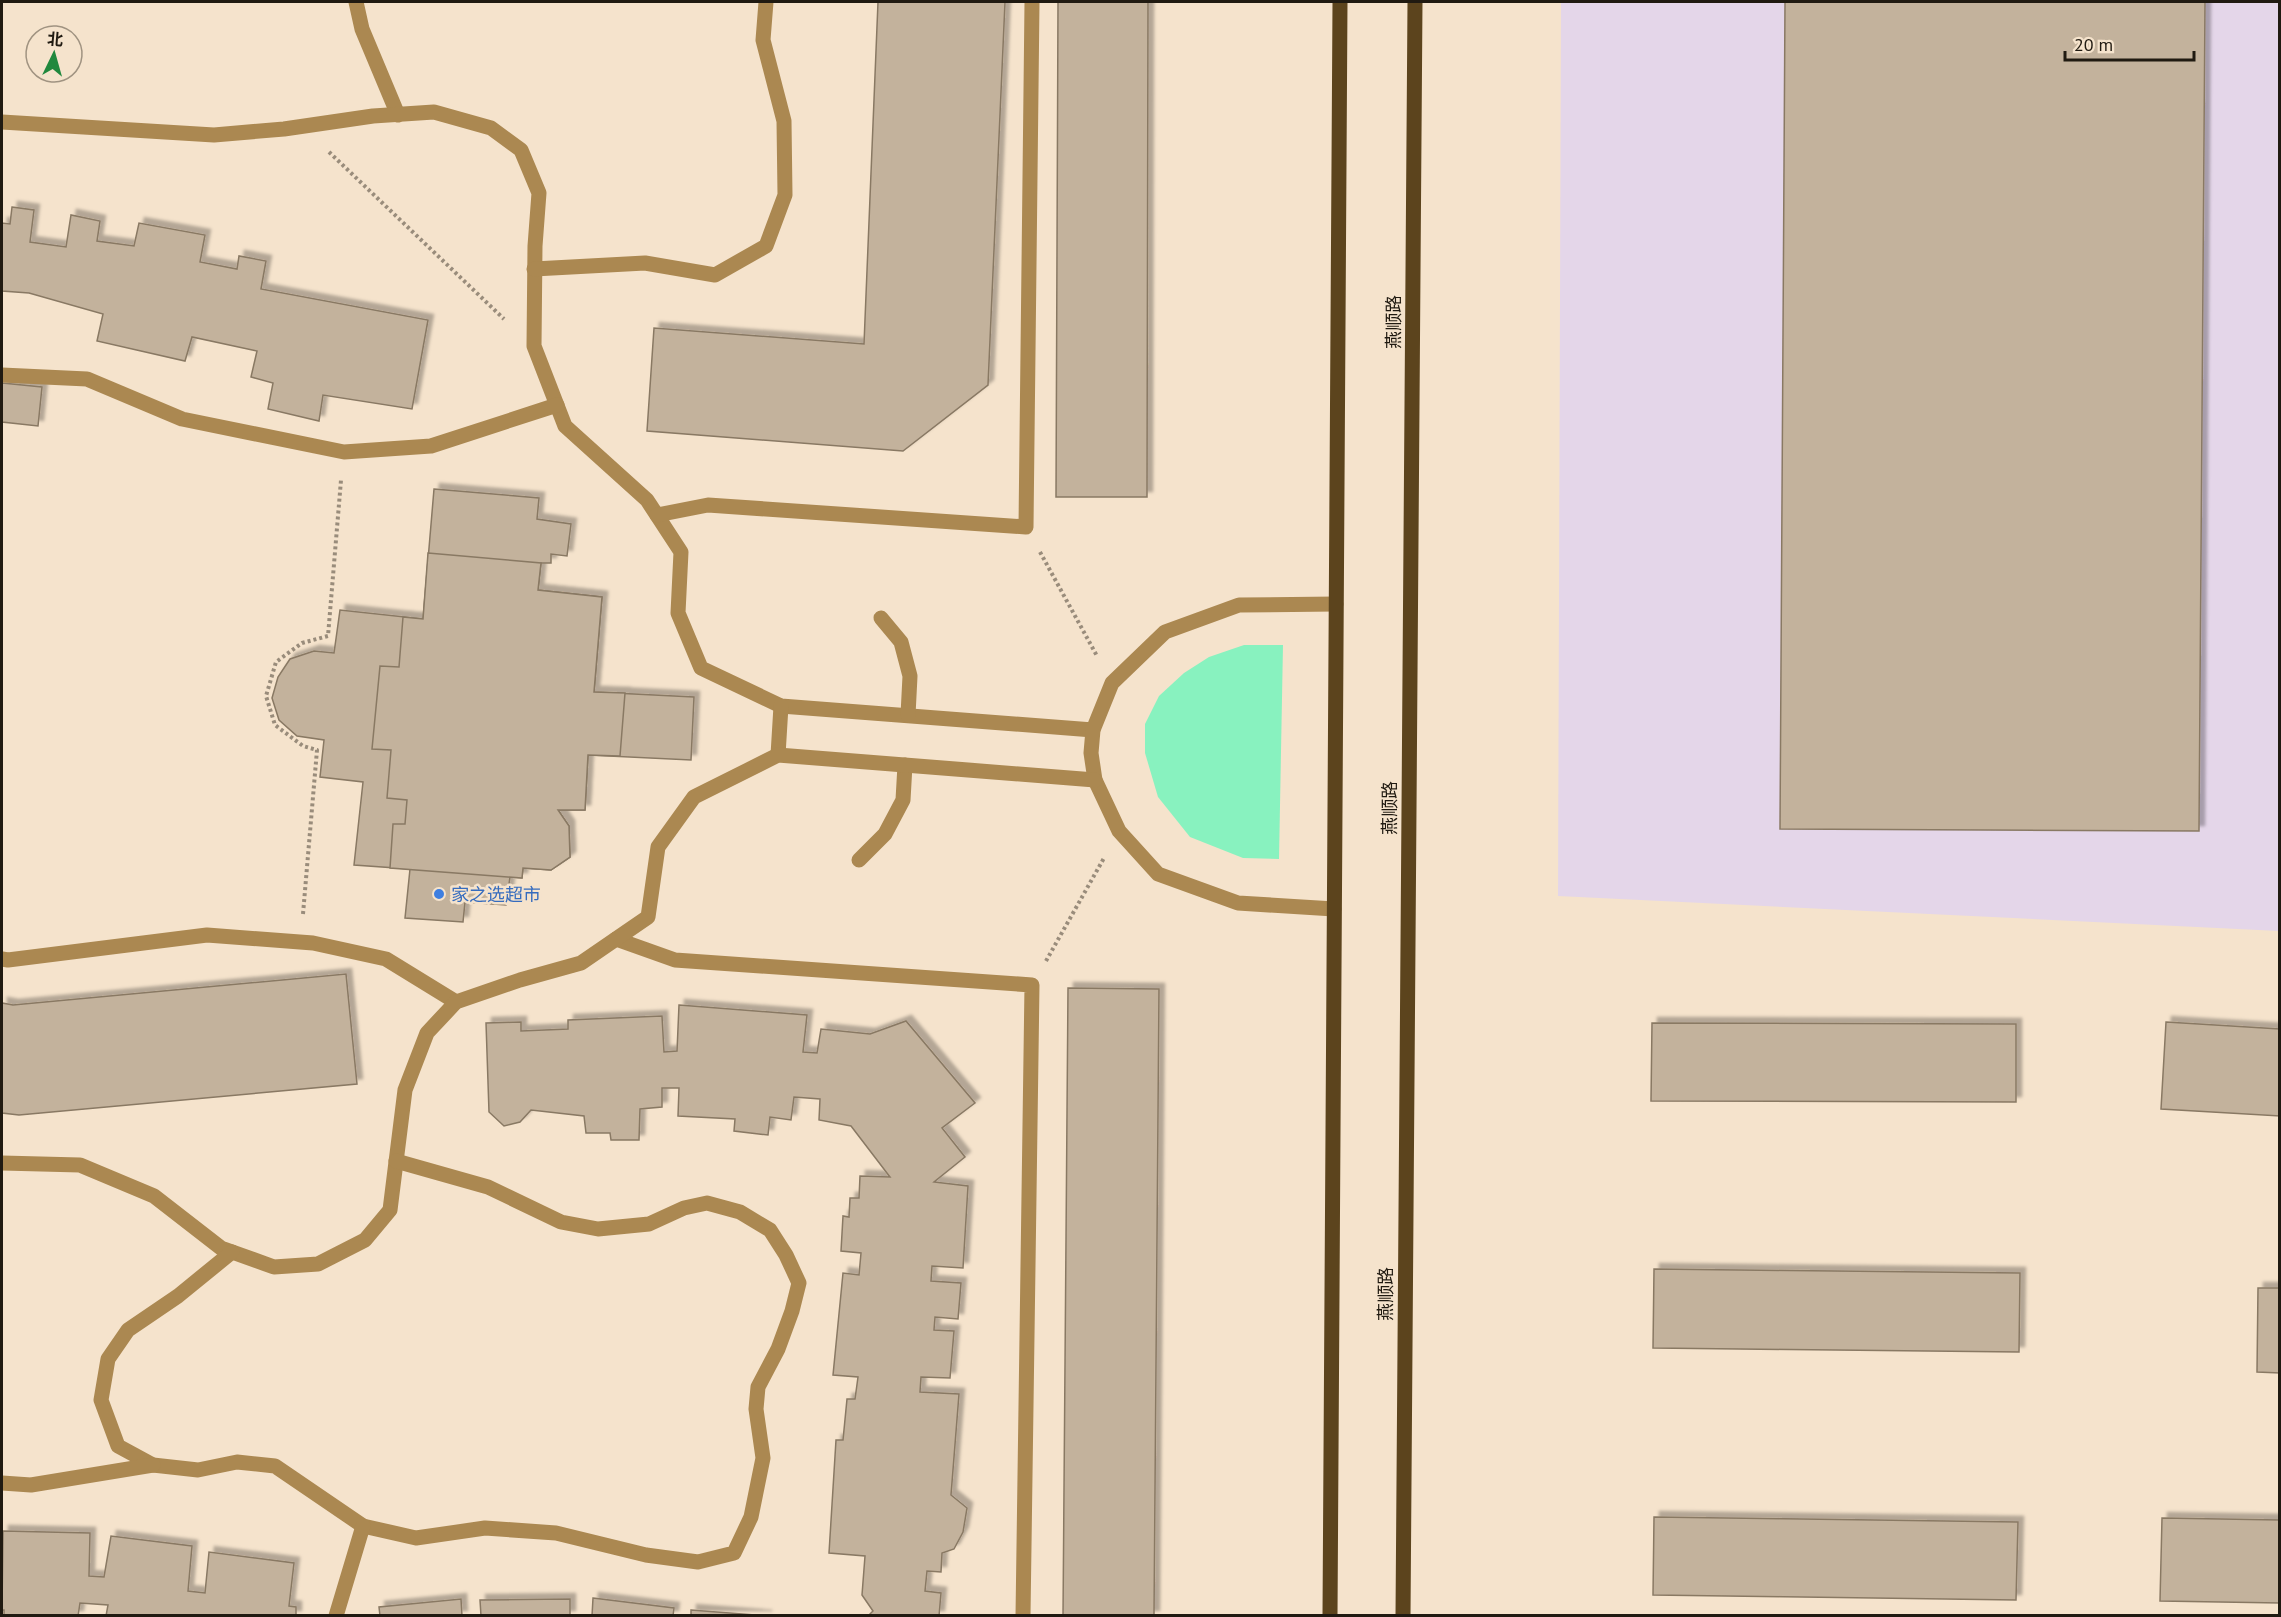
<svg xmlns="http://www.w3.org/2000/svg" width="2281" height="1617" viewBox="0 0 2281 1617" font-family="'PT Sans','Noto Sans SC',sans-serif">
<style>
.commercial{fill:#e4d6e9}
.green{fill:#88f2bf}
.building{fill:#c3b29c;stroke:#897964;stroke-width:1.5;filter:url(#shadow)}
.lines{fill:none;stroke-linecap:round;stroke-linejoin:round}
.path{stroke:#998c7b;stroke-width:4;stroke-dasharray:3 3;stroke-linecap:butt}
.lane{stroke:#ab8851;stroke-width:15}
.primary{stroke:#5c441d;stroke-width:15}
.shop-dot{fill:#3f7fe0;stroke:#f5e3cc;stroke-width:2}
.labels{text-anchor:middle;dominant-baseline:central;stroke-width:5;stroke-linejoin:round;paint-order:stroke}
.street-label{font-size:18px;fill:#201a11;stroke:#f5e3cc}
.shop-label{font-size:18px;fill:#366cbe;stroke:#f5e3cc;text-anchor:start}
</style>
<defs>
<filter id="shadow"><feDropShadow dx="5.5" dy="-5.5" stdDeviation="1.5" flood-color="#0004"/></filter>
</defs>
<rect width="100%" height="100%" fill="#f5e3cc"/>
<polygon class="commercial" points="1561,2 2279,2 2279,931 1558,896"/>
<polygon class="green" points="1244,645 1283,645 1279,859 1243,858 1190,837 1158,797 1145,753 1145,724 1159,696 1184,673 1209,657"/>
<g class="building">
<polygon points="878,2 1005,2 988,385 903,451 647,431 654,328 864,344"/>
<polygon points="1058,2 1148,2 1147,497 1056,497"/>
<polygon points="1785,2 2205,2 2199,831 1780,829"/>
<polygon points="12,207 34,210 30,242 66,247 71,215 100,221 97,241 134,246 139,223 205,235 200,262 237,269 239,256 266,261 261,289 428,320 412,409 323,395 319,421 268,409 273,383 251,377 257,351 192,337 185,361 97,341 103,314 29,293 2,291 2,223 10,224"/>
<polygon points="2,383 42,387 38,426 2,422"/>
<polygon points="434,489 539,498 537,519 571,524 567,556 551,554 551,563 541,563 538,590 602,597 594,692 694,697 691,760 588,755 585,810 558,810 569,826 570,857 551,870 523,868 522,878 510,877 506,905 465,902 463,922 405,918 410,869 354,865 363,782 320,777 324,740 297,736 279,720 272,698 278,677 290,659 314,651 334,653 340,610 423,619"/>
<polygon points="428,553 541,563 538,590 602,597 594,692 625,693 620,756 588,755 585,810 558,810 569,826 570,857 551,870 523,868 522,878 390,868 393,824 405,824 407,800 387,798 391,750 372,749 380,666 399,667 403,617 423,619"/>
<polygon points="346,974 357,1084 19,1115 2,1113 2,1003 13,1005"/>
<polygon points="1068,988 1159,989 1154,1616 1063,1616"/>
<polygon points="679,1005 807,1015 803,1052 817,1053 821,1029 870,1034 906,1021 975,1103 942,1128 965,1157 934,1182 968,1186 963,1268 932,1266 931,1281 961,1283 958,1319 935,1317 934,1330 954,1331 950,1378 921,1377 920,1392 959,1394 951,1495 967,1508 963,1532 954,1549 942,1553 941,1572 927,1571 925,1591 941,1593 939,1616 868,1616 873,1611 862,1595 865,1556 829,1553 836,1440 843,1440 847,1399 855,1399 858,1377 833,1375 843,1273 859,1275 861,1253 841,1251 843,1216 849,1217 850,1198 859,1198 860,1176 890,1177 851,1126 819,1120 820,1099 794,1097 791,1120 770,1117 768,1135 734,1131 735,1119 678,1116 679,1088 662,1088 662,1107 640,1109 639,1140 611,1140 610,1133 586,1133 584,1116 531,1110 520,1122 504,1126 489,1112 486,1023 521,1022 521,1031 568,1029 568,1020 662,1016 664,1052 677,1051"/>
<polygon points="2166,1022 2280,1029 2280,1116 2161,1109"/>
<polygon points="1652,1023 2016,1024 2016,1102 1651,1101"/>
<polygon points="1654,1269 2020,1273 2019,1352 1653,1348"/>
<polygon points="2258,1288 2280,1288 2280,1373 2257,1372"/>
<polygon points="1654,1517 2018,1522 2016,1600 1653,1595"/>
<polygon points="2162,1518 2280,1520 2280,1603 2160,1601"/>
<polygon points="3,1531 90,1533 89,1576 104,1577 111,1536 192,1546 188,1591 205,1593 209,1552 294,1563 289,1606 296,1607 296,1616 106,1616 108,1605 80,1603 78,1616 4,1616 4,1610 2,1610"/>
<polygon points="593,1598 674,1608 673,1616 592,1616"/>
<polygon points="461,1599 462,1616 380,1616 379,1607"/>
<polygon points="570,1599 570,1616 481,1616 480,1600"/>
<polygon points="691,1610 767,1616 691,1616"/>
</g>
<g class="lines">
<g class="path">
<polyline points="329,152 504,319"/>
<polyline points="1040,552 1097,656"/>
<polyline points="303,914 317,750 303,746 275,725 266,696 276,662 302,643 328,636 341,480"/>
<polyline points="1046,961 1104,858"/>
</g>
<g class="lane">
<polyline points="356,2 362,29 398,115"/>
<polyline points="2,122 214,135 284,129 373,116 434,112 491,128 521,150 539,193 535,246 534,346 565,426 647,500 681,552 678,613 701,668 781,706 1093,730"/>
<polyline points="534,269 645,263 715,275 766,246 785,195 784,121 763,40 766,2"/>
<polyline points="2,375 87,379 182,419 344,452 431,446 557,405"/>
<polyline points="657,515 708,505 1026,527 1032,2"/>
<polyline points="881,618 901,642 910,676 908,715"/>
<polyline points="778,755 781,706"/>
<polyline points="859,860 885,834 903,800 905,765"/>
<polyline points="1334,909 1238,903 1158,874 1119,831 1095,780 1091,753 1093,730 1112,683 1165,632 1239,605 1336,604"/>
<polyline points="616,939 675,960 1032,985 1023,1616"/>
<polyline points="2,959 8,960 207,935 313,943 386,959 456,1002"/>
<polyline points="2,1163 80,1165 154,1196 221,1248 274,1267 318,1264 365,1240 390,1210 405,1090 427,1033 456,1002 520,980 581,963 648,917 658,847 694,797 778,755 1095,780"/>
<polyline points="232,1252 178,1296 128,1330 108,1359 101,1400 118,1446 153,1465 198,1470 237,1462 275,1466 363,1526 416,1538 485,1528 556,1533 646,1555 698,1562 734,1553 751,1517 763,1458 756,1409 758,1387 778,1349 792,1311 799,1283 786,1255 770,1230 740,1212 707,1203 684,1208 649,1224 598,1229 561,1222 488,1187 396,1161"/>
<polyline points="2,1483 31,1485 153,1465"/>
<polyline points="336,1616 363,1526"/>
</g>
<g class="primary">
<polyline points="1330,1616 1340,2"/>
<polyline points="1403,1616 1415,2"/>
</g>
</g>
<circle class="shop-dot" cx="439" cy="894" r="6"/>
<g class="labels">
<g class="street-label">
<text transform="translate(1393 322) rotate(-90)">燕顺路</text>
<text transform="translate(1389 808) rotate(-90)">燕顺路</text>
<text transform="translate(1385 1294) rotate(-90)">燕顺路</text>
</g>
<g class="shop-label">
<text x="451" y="894">家之选超市</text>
</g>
</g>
<rect width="2281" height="1617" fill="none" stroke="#201a11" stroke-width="6"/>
<g transform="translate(54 54) rotate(5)"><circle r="28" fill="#f5e3cc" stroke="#a09381" stroke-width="1.5"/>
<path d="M0-4.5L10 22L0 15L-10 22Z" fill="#20883d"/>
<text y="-9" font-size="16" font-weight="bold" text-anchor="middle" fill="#201a11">北</text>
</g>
<path d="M2065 51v9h129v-9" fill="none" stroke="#201a11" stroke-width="3"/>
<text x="2074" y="51" font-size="18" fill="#201a11" stroke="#f5e3cc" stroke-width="4.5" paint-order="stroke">20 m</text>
</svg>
